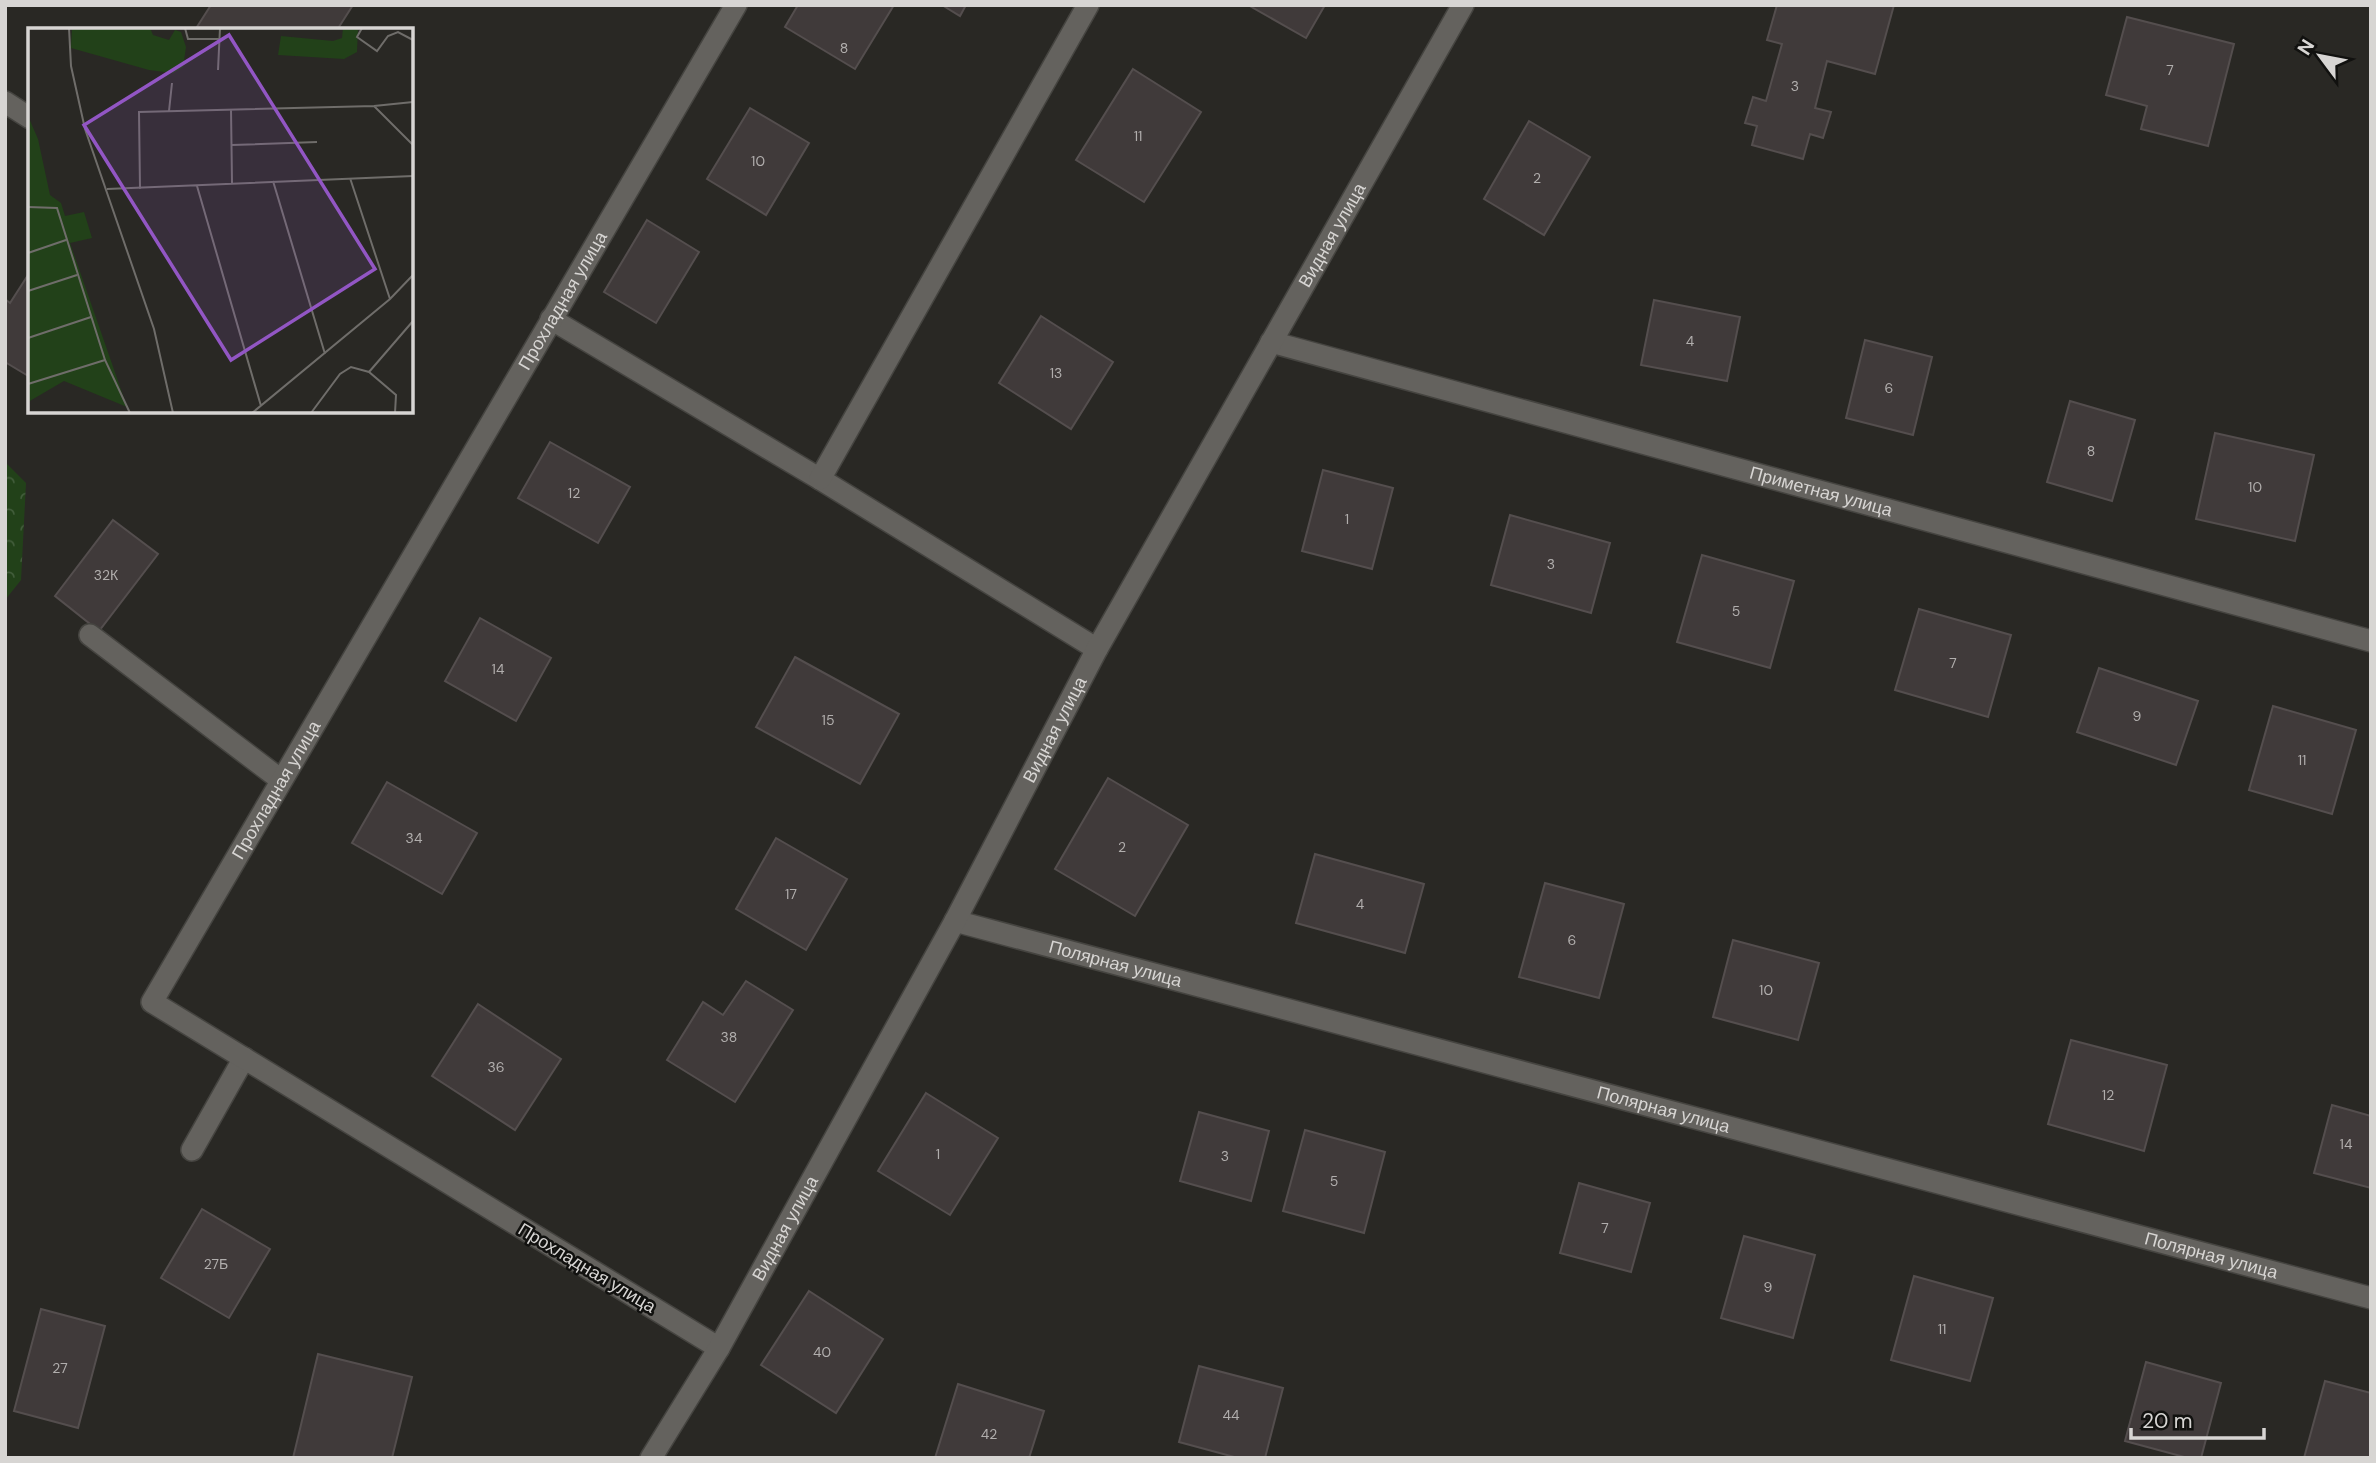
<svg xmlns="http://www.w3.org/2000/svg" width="2376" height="1463" viewBox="0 0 2376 1463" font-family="'DM Sans',sans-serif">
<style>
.forest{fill:url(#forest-crowns)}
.building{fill:#403a3a;stroke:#544e4e;stroke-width:2}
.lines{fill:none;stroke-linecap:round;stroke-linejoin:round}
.lane-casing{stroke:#454440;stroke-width:24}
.street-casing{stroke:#454440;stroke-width:24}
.lane{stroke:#64625e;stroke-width:21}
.street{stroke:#64625e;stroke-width:21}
.labels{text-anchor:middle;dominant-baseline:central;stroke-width:5;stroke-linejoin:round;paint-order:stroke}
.number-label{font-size:14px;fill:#b1aead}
.street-label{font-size:18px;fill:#d7d5d3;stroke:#11110f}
.inset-road{fill:none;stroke:#6f6d6a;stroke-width:2}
.view{fill:#9256c4;fill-opacity:0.15;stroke:#9256c4;stroke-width:3.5}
.inset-edge{fill:none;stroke:#d7d5d3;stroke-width:3.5}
</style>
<defs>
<pattern id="forest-crowns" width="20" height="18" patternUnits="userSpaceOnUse" patternTransform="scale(1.75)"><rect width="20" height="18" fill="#224119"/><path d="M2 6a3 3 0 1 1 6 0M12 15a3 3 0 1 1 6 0" fill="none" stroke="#415c3a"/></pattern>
</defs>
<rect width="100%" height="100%" fill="#292824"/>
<polygon class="forest" points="5,462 26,483 21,580 5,600"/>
<g class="building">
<polygon points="211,5 353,5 337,30 195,30"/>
<polygon points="798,5 894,5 855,69 785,27"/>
<polygon points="942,5 966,5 960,16"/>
<polygon points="1248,5 1325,5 1306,38"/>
<polygon points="1777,5 1894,5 1875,74 1827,61 1815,108 1831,112 1823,138 1810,134 1803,159 1752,145 1757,126 1745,123 1753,97 1766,101 1782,44 1767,40"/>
<polygon points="2127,17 2234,44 2208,146 2141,129 2147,106 2106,95"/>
<polygon points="1133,69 1201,112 1144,202 1076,160"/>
<polygon points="750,108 809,143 766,215 707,179"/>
<polygon points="1529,121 1590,157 1544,235 1484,199"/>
<polygon points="647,220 699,252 656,323 604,292"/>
<polygon points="30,272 30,377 5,362 5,299 10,303"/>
<polygon points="1654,300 1740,317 1727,381 1641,365"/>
<polygon points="1041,316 1113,362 1071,429 999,383"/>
<polygon points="1865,340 1932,357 1913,435 1846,418"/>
<polygon points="2070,401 2135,420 2112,501 2047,482"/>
<polygon points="2215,433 2314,455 2295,541 2196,519"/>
<polygon points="550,442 630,487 598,543 518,498"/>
<polygon points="1323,470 1393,488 1372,569 1302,551"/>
<polygon points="1510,515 1610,543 1591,613 1491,585"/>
<polygon points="113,520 158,554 99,631 55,596"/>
<polygon points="1702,555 1794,581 1770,668 1677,642"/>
<polygon points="1919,609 2011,635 1988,717 1895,690"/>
<polygon points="480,618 551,658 516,721 445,681"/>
<polygon points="795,657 899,714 860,784 756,727"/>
<polygon points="2099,668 2198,701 2176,765 2077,732"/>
<polygon points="2273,706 2356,730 2332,814 2249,790"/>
<polygon points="1108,778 1188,825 1135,916 1055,869"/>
<polygon points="387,782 477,833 442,894 352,843"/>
<polygon points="776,838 847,879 806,950 736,909"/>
<polygon points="1315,854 1424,884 1405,953 1296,923"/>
<polygon points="1545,883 1624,904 1599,998 1519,977"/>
<polygon points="1733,940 1819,963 1798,1040 1713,1017"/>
<polygon points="746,981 793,1010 735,1102 667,1060 703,1002 723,1015"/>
<polygon points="478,1004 561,1059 515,1130 432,1076"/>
<polygon points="2071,1040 2167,1065 2144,1151 2048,1124"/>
<polygon points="926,1093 998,1138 950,1215 878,1171"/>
<polygon points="2332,1105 2371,1116 2371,1188 2314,1173"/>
<polygon points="1199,1112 1269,1131 1251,1201 1180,1181"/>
<polygon points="1305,1130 1385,1152 1364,1233 1283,1211"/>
<polygon points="1579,1183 1650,1203 1631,1272 1560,1253"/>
<polygon points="202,1209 270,1249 229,1318 161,1278"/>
<polygon points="1744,1236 1815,1255 1793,1338 1721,1318"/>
<polygon points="1914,1276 1993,1298 1970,1381 1891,1360"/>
<polygon points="809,1291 883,1339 836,1413 761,1365"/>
<polygon points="41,1309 105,1326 78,1428 14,1411"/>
<polygon points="318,1354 412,1377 392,1458 293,1458"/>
<polygon points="2146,1362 2221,1383 2201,1458 2188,1458 2125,1441"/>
<polygon points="1199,1366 1283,1388 1265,1458 1238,1458 1179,1442"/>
<polygon points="2325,1381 2371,1393 2371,1458 2304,1458"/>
<polygon points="958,1384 1044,1411 1029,1458 935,1458"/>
</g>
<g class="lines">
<defs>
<g id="lane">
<polyline points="5,102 30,118"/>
<polyline points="551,319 820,479 1097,649"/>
<polyline points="820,479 1088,5"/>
<polyline points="90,635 281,780"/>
<polyline points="192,1150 244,1058"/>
</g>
<g id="street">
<path id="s1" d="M1271,342l1100,299"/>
<path id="s2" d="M955,921l1416,377"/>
<path id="s3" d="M719,1348l-567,-346 584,-997"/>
<path id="s4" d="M651,1458l68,-110 236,-427 142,-272 366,-644"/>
</g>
</defs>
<use href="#lane" class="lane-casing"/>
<use href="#street" class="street-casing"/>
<use href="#lane" class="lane"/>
<use href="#street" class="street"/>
</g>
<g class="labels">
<g class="number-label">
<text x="844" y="48">8</text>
<text x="2170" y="70">7</text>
<text x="1795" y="86">3</text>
<text x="1138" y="136">11</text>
<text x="758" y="161">10</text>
<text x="1537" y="178">2</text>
<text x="1690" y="341">4</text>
<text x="1056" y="373">13</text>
<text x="1889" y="388">6</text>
<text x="2091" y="451">8</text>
<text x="2255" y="487">10</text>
<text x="574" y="493">12</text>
<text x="1347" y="519">1</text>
<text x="1551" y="564">3</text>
<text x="106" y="575">32К</text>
<text x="1736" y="611">5</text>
<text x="1953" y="663">7</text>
<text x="498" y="669">14</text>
<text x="2137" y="716">9</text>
<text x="828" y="720">15</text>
<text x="2302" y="760">11</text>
<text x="414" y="838">34</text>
<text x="1122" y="847">2</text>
<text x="791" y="894">17</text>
<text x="1360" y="904">4</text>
<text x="1572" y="940">6</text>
<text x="1766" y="990">10</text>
<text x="729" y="1037">38</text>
<text x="496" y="1067">36</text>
<text x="2108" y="1095">12</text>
<text x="2346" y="1144">14</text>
<text x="938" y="1154">1</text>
<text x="1225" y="1156">3</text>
<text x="1334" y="1181">5</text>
<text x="1605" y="1228">7</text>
<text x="216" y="1264">27Б</text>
<text x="1768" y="1287">9</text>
<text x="1942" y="1329">11</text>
<text x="822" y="1352">40</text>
<text x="60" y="1368">27</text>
<text x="1231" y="1415">44</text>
<text x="989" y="1434">42</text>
</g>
<g class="street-label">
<text stroke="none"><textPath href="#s4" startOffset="1400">Видная улица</textPath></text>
<text stroke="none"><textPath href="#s3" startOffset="1477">Прохладная улица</textPath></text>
<text stroke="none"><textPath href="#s1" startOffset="570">Приметная улица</textPath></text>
<text stroke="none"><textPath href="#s4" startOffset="833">Видная улица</textPath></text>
<text stroke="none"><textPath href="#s3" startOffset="910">Прохладная улица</textPath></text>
<text stroke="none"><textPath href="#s2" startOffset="166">Полярная улица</textPath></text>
<text stroke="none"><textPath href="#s2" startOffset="733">Полярная улица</textPath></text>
<text stroke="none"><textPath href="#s4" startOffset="266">Видная улица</textPath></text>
<text stroke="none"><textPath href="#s2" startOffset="1300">Полярная улица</textPath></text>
<text transform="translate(587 1268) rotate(31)">Прохладная улица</text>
</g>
</g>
<g transform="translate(28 28)">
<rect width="385" height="385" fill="#292824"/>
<path d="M44,0h78l3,7 16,5 6,-10 6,2 5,15 -3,20 -10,6 -24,-3 -78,-22zM315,0h15l-1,24 -13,7 -66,-4 3,-19 52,5 9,-3z" fill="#224119"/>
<path d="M0,88l10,23 12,56 11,8 4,13 19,-4 8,26 -22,5 57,164 -63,-26 -36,21z" fill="#224119"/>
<path class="inset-road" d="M41,0l2,38 14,63 69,200 19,84M157,0l3,11h31M242,0h39M334,0l-5,9 20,14 11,-15 10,-4 15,8M190,42l2,-42M346,78l39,-4M203,81l1,74M141,83l3,-28M204,117l85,-3M322,150l40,121M245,153l52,173M169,158l64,220M79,161l306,-13M112,161l-1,-77 235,-6 39,39M0,179l29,1 48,152 25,53M0,225l38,-13M0,263l49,-16M0,310l63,-21M341,344l44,-51M0,356l77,-24M224,385l138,-114 23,-24M283,385l29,-39 11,-7 18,5 27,23 -1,18"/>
<path class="view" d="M201,7l146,234 -144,91 -147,-235z"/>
<rect width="385" height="385" class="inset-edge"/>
</g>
<rect width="2376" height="1463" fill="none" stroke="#d7d5d3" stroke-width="14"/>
<g transform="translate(2320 56) rotate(302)" stroke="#11110f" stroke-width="5" paint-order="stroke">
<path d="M0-5L12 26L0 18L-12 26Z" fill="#d7d5d3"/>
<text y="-10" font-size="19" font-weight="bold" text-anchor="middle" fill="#d7d5d3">N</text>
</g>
<path d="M2131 1428v10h133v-10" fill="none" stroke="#d7d5d3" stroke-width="3.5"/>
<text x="2142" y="1428" font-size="21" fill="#d7d5d3" stroke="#11110f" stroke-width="5" paint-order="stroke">20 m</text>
</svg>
